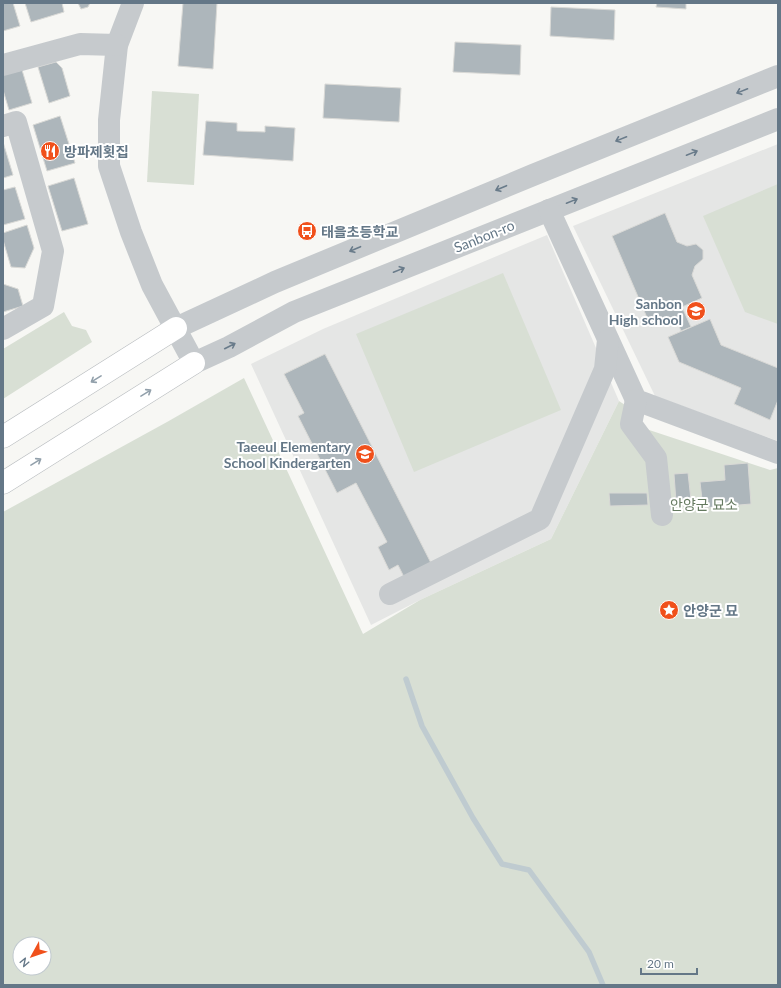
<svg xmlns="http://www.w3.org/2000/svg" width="781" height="988" viewBox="0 0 781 988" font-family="Lato,'Noto Sans KR',sans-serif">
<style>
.built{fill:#e5e6e5}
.green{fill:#d8dfd4;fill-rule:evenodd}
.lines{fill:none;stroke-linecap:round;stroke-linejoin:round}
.stream{stroke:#bfcbd0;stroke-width:5.5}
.building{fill:#adb6bb;stroke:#d9d9d6}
.highway-casing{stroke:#b8bcbf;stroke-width:23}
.minor{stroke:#c6cacd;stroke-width:22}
.highway{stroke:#fff;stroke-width:22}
.oneway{stroke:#697b8a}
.oneway2{stroke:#92a0ab}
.labels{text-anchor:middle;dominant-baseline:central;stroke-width:4;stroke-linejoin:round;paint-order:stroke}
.poi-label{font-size:14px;font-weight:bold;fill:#647787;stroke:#fff;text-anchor:start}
.street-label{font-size:14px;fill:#647787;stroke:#fff}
.park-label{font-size:14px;fill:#64795f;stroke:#fff}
</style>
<rect width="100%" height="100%" fill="#f7f7f4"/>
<g class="built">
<polygon points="778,144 778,441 655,396 573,226"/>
<polygon points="547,235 619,401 551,539 420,600 371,625 251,364 323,329"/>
</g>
<g class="green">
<polygon points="152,91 199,94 194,185 147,182"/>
<polygon points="778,184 778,324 745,312 703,216"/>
<polygon points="503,273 561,410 414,472 356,334"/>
<polygon points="64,312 72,326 86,330 92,342 3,399 3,349"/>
<path d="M244,378l119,256 57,-34 131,-61 68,-138 9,6 -6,14 148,49 8,-2v517h-775v-473l164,-90zM20,944h24v24h-24z"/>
</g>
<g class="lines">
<polyline class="stream" points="406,679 422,726 473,818 502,864 529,870 589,952 603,985"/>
</g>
<g class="building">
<polygon points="3,3 13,3 20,26 3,31"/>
<polygon points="25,3 62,3 64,12 31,22"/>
<polygon points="78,3 90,3 88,7 81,9"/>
<polygon points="183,3 217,3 213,69 178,66"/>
<polygon points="657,3 686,3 686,9 656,7"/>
<polygon points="551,7 615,10 614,40 550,36"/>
<polygon points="455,42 521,45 520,75 453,72"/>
<polygon points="56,62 62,68 70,96 49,103 38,67"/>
<polygon points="22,70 32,103 9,110 3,90 3,75"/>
<polygon points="325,84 401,88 399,122 323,118"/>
<polygon points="60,116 75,163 47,171 33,125"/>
<polygon points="206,121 237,123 237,131 265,132 265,126 295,128 293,161 203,155"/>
<polygon points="3,142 13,175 3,178"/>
<polygon points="74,178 88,224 62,231 48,186"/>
<polygon points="15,187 25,219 3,225 3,190"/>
<polygon points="665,213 677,242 687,246 696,244 703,250 703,259 695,266 692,275 702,298 682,307 691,327 681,331 675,316 651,327 612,236"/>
<polygon points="27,225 34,248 25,268 11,267 3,240 3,233"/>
<polygon points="3,284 18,289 23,306 3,312"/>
<polygon points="710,319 721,345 778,368 778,400 770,420 734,404 741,388 679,362 668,337"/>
<polygon points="325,354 432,565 405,579 398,565 389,570 378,547 387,542 356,483 337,493 298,416 304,413 284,374"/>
<polygon points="748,463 751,504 703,508 700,482 725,480 724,465"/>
<polygon points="688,473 691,500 676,502 674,474"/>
<polygon points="609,493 647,493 648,505 610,506"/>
</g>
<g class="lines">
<defs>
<g id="highway">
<polyline points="3,437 176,328"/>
<polyline points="3,483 194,363"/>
</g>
</defs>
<use href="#highway" class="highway-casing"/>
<g class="minor">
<polyline points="133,3 117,45 109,120 109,166 131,232 152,285 194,363 229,347 294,312 778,119"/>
<polyline points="3,65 80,44 117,45"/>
<polyline points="3,126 16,122 53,251 43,306 3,329"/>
<polyline points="549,210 636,400 778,453"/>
<polyline points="176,328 275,282 533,175 778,76"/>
<polyline points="636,400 631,424 656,458 662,515"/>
<polyline points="390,594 540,519 605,369 608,340"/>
</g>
<use href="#highway" class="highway"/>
</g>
<defs><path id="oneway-shaft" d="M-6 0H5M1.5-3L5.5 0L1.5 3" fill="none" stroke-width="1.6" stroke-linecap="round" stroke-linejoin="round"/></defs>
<g class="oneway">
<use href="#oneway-shaft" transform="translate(742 91) rotate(158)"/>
<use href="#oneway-shaft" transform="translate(621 139) rotate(158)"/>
<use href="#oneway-shaft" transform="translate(692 153) rotate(-22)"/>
<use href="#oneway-shaft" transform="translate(501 188) rotate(157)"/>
<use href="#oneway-shaft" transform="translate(572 201) rotate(-22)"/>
<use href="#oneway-shaft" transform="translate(355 249) rotate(157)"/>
<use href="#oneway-shaft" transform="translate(399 270) rotate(-22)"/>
<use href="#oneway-shaft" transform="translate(230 346) rotate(-27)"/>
</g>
<g class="oneway2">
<use href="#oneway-shaft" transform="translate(96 379) rotate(148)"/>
<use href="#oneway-shaft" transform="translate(146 393) rotate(-32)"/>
<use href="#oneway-shaft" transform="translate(36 462) rotate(-32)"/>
</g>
<defs>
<symbol id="restaurant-disc" viewBox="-11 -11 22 22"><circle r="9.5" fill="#f0501b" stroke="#fff"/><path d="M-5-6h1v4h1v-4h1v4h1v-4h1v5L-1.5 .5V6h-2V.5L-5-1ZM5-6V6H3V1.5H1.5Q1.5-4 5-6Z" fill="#fff"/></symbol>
<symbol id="bus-disc" viewBox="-11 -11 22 22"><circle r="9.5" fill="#f0501b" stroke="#fff"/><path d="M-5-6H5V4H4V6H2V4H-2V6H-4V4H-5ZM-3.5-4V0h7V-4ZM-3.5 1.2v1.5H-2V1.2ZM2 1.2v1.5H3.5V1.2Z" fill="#fff"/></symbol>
<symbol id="school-disc" viewBox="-11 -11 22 22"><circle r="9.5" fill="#f0501b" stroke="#fff"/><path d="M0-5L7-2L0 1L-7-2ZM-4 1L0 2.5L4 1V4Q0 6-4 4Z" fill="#fff"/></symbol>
<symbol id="sight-disc" viewBox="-11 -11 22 22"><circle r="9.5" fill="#f0501b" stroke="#fff"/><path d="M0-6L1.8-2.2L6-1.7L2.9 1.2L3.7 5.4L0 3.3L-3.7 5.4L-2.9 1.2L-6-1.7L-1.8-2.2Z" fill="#fff"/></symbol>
</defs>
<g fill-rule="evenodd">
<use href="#restaurant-disc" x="39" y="140" width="22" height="22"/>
<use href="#bus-disc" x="296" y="220" width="22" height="22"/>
<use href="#school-disc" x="685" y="300" width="22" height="22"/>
<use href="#school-disc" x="354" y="443" width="22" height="22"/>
<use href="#sight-disc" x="658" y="599" width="22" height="22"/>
</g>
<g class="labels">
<g class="poi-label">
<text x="64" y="151">방파제횟집</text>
<text x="321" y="231">태을초등학교</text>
<text x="682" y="303" text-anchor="end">Sanbon<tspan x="682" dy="16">High school</tspan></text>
<text x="351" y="446" text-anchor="end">Taeeul Elementary<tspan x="351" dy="16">School Kindergarten</tspan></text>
<text x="683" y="610">안양군 묘</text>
</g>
<g class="street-label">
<text transform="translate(484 236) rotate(-22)">Sanbon-ro</text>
</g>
<g class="park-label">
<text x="704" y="504">안양군 묘소</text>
</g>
</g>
<rect width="781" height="988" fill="none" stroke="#647787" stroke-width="8"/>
<g transform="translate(32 956) rotate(230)"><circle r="19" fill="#ffffff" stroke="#c1c9cf"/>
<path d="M0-3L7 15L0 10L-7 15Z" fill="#f0501b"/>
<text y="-6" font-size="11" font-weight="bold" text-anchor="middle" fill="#647787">N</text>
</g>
<path d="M641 968v6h56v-6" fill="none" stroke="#647787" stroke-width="2"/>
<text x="647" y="968" font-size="12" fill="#647787" stroke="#ffffff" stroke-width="3" paint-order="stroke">20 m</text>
</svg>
